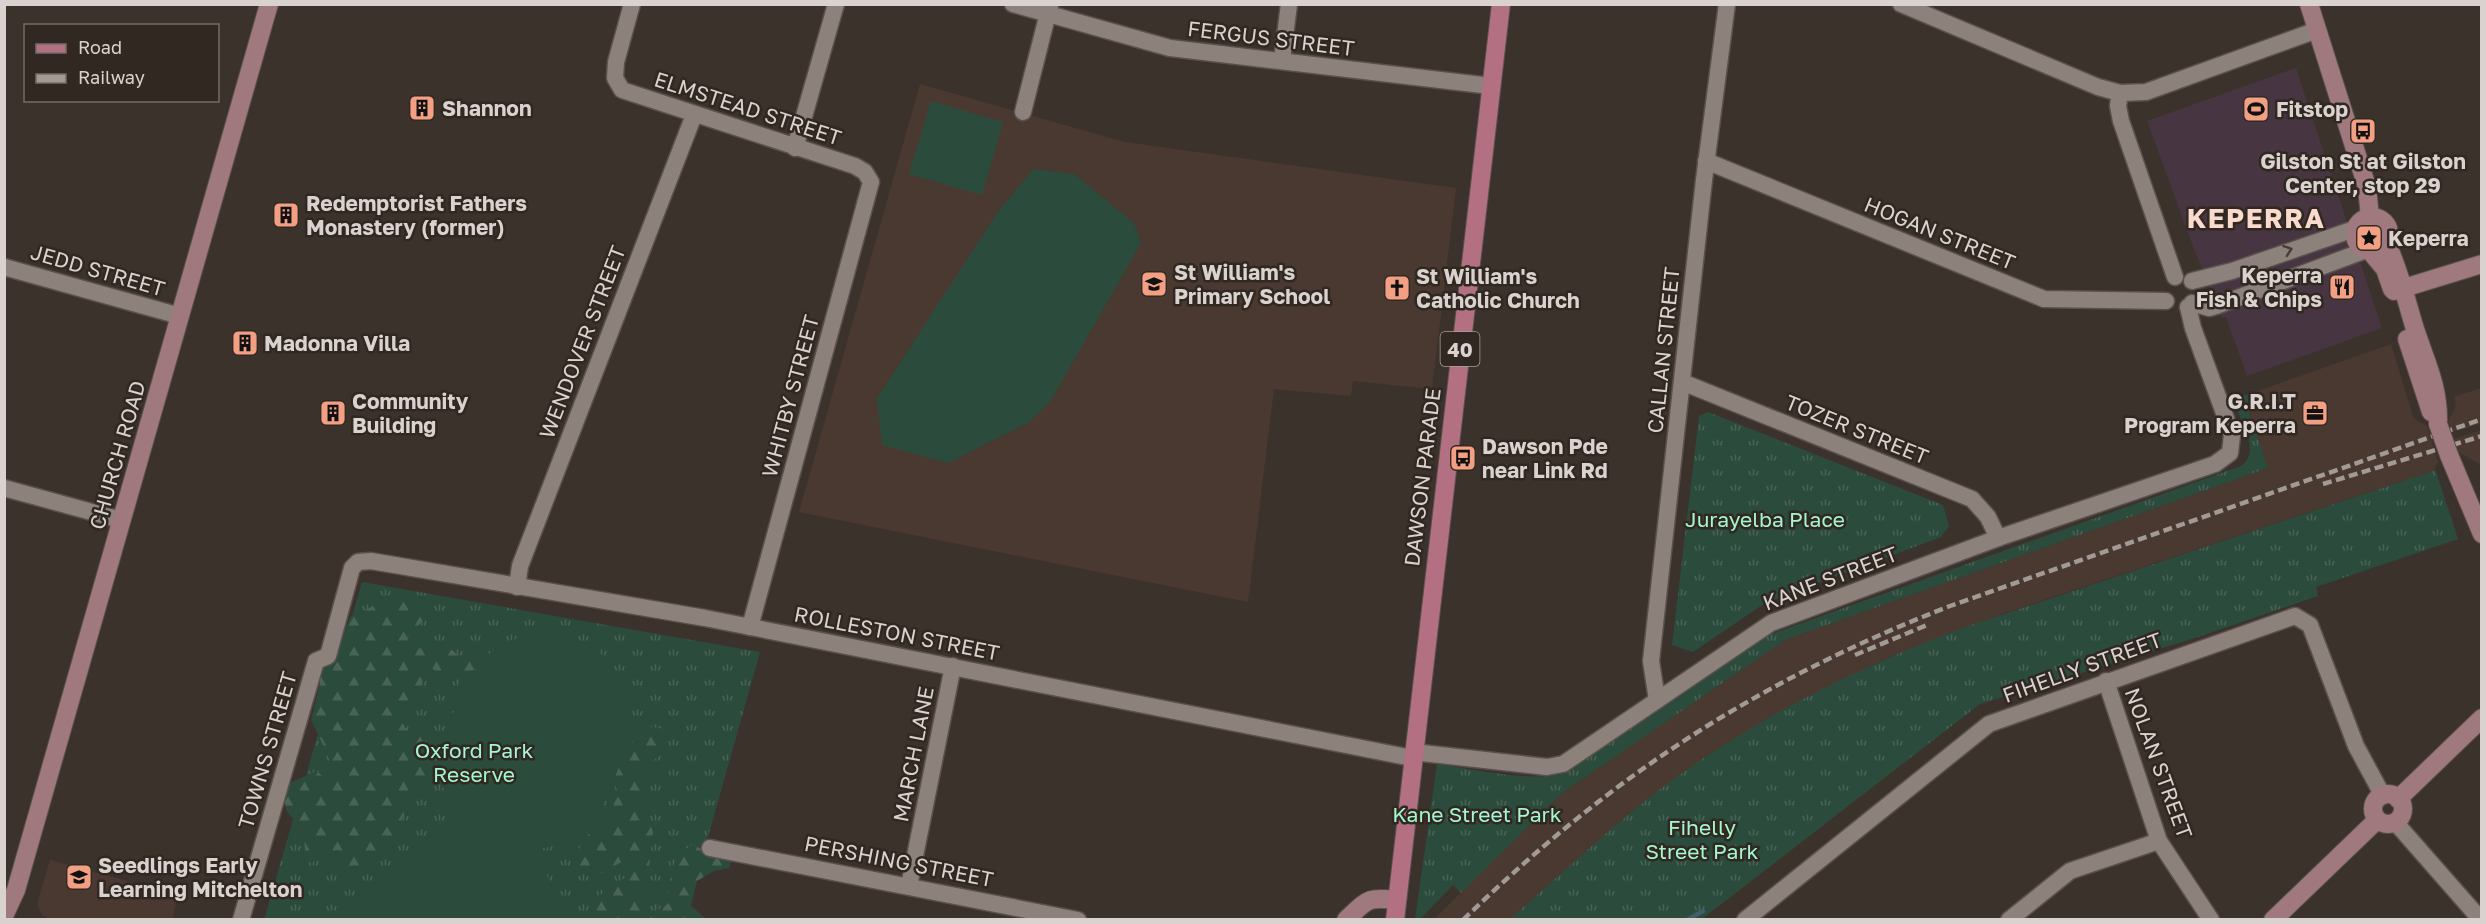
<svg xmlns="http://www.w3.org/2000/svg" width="2486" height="924" viewBox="0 0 2486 924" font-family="'Golos Text',sans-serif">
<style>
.commercial{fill:#473641}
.built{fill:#4a3931}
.grass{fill:url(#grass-tufts)}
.forest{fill:url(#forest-firs)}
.pitch{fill:#2b4b3c}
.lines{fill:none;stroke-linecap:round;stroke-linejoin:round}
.stream{stroke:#425c68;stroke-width:4.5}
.street-casing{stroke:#5a504c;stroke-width:19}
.secondary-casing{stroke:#5a504c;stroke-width:20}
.primary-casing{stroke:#5a504c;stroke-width:20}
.street{stroke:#8d817b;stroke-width:16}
.secondary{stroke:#9f797e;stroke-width:18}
.primary{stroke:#b27082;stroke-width:18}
.rail{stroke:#a29a95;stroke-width:4.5;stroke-dasharray:9 4.5;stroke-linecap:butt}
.secondary-bridge-casing{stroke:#5a504c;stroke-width:20;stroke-linecap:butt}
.secondary-bridge{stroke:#9f797e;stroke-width:18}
.oneway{stroke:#483e38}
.labels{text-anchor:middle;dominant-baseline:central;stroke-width:5;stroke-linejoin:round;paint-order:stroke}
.shield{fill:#312822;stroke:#a79f9a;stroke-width:1.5}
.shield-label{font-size:20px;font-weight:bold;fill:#d9d2ce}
.street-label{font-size:21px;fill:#d9d2ce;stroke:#312822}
.poi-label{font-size:21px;font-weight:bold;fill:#d9d2ce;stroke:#312822;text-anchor:start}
.park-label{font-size:21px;fill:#a3f6ce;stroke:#312822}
.district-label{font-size:27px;font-weight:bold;letter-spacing:1.5px;fill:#fbdace;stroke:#312822}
</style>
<defs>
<pattern id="grass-tufts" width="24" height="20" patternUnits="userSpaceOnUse" patternTransform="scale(1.5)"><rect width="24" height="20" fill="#2b4b3c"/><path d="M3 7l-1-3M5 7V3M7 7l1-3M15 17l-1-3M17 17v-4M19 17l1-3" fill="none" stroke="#496457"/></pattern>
<pattern id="forest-firs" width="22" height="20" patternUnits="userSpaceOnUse" patternTransform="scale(1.5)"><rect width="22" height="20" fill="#2b4b3c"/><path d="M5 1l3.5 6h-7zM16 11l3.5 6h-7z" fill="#496457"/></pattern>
</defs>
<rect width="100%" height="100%" fill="#3c322c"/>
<polygon class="commercial" points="2296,68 2382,328 2247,376 2226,317 2222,318 2194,249 2147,121"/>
<g class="built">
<polygon points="920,84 1125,142 1456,188 1432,389 1353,381 1351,396 1274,389 1248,602 799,512"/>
<polygon points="2391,344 2413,416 2417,421 2426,425 2427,427 2438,462 2433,471 2002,614 1892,656 1800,701 1712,753 1630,813 1510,919 1433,920 1561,794 1785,640 2268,468 2247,406 2252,393"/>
<polygon points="2481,388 2481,424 2452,432 2448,421 2456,406 2454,397"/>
<polygon points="2481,430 2481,464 2480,464 2458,452 2454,439"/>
<polygon points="50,860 178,895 172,919 52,920 42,915 37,904"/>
</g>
<g class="grass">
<path d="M2252,393l-5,13 21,62 -483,172 -224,154 -100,99 -8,-8 -33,34h-5l22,-155c36,5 95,19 129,9l202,-138 473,-169c20,-14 1,-43 -6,-60l5,-9z"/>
<polygon points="1708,412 1943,505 1949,526 1941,537 1765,603 1693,652 1672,645 1699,416"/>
<path d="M2435,469l23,70 -142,48 2,9 -123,42 -215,66 -278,215h-192c40,-35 78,-71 119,-105 98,-82 216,-142 336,-187l468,-156z"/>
<polygon points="362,582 760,652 685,919 264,920"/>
</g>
<g class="forest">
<path d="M396,601l17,1 14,11c-5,11 -15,17 -22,28 11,10 30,10 44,7l18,14 11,-4 11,3v4l-19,6 4,18 -16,10 -2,-5 9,-22 -6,-3 -15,8 -17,-12 -9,29 -22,18 9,16 18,7 1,12 7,12 -3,15 -20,26 -8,25 -24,37 -19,4 -14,7 -5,-7 5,-10 -5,-6 -8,2 -19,11 -7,-4c2,-10 1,-23 -4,-33 -6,-8 -15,-12 -15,-24 0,-6 3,-13 5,-19l26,-12 14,10h5l-7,-26 -17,-35 9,-37 -1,-8 18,-27 14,-32 26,-11z"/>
<path d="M648,726l15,3 4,17 -9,11 -13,8 -5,15v14l13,38 -9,78 11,1 13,-7c3,-26 0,-43 24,-59l40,15 -3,8 -15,3 -17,10 -6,25 15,13h-117l-2,-5 9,-16 41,-29 -10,-10 -26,14 -14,3 -11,-9c4,-30 8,-31 34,-46l7,-32 -9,-12 7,-15 15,-9 4,-15z"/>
</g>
<g class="pitch">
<polygon points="931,101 1003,122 982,195 909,174"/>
<polygon points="1033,169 1074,174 1134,223 1141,243 1050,402 1029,422 948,463 882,445 877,398 998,212"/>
<path d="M558,634c10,3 22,6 31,11 30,20 51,58 41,95 -3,11 -9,23 -14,34 -5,11 -8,24 -14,34 -17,27 -47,42 -77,42 24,20 30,38 31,69h-202c20,-44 63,-90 115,-91 -25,-24 -38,-61 -25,-96 5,-12 13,-25 18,-37 10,-19 19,-38 39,-50 18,-10 37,-10 57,-11z"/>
</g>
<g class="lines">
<polyline class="stream" points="1687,920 1703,911"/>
<defs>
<g id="street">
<polyline points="632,4 616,62 615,78 622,90 855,166 865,172 871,182 750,627"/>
<polyline points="1013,4 1170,48 1491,86"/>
<polyline points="1901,4 2098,87 2120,93 2146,92 2317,30"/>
<polyline points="1282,60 1289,4"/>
<polyline points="2120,93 2118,106 2121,121 2175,277"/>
<polyline points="1023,112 1050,5"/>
<polyline points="795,148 836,4"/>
<polyline points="1706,161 2044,299 2166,301"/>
<polyline points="4,267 180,316"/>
<polyline points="2192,281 2232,271 2357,228"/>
<polyline points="2192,303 2209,308 2216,306 2366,250"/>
<polyline points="1682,382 1972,499 1988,517 1998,538"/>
<polyline points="4,488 121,520"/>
<polyline points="517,587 520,566 694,115"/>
<polyline points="2106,681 2159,841 2211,920"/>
<polyline points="1657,700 1651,661 1704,180 1727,4"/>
<polyline points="1413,752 1547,767 1563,764 1771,623 1998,538 2215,464 2230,453 2232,435 2193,328 2188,307"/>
<polyline points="2395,822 2481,920"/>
<polyline points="710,848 1078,920"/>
<polyline points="909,886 953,666"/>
<polyline points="241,920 316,661 328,656 352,568 358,562 371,561 705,618 1412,758"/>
<polyline points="1745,920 1989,724 2295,616 2310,625 2356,746 2383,796"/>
<polyline points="2009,920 2070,871 2159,841"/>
</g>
<g id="secondary">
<polyline points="2309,4 2367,187 2370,218"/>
<circle cx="2372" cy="234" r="17"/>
<path d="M2387,244c13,28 19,56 28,85 11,34 24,57 23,95"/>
<polyline points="2370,251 2385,269 2392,289"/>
<polyline points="2394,291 2482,264"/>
<polyline points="2407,339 2431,412"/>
<polyline points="2449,455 2482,534"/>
<circle cx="2388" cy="809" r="15"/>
<polyline points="2398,799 2482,718"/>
<polyline points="4,916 16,890 269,4"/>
<path d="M1346,920c22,-21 21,-23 51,-20"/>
<polyline points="2273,920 2377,820"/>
</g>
<polyline id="primary" points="1395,920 1501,4"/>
</defs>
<use href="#street" class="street-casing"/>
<use href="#secondary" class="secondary-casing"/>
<use href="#primary" class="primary-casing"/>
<use href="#street" class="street"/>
<use href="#secondary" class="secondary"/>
<use href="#primary" class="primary"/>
<g class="rail">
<polyline points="2323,484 2482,436"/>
<polyline points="1855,655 1927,625"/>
<path d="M1463,920c148,-144 294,-239 487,-314l532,-187"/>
</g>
<defs>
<polyline id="secondary-bridge" points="2438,424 2449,455"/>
</defs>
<use href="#secondary-bridge" class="secondary-bridge-casing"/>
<use href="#secondary-bridge" class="secondary-bridge"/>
</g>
<defs><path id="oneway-chevron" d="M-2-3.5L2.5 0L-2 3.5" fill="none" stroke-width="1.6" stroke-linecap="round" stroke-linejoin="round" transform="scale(1.5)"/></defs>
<use class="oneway" href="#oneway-chevron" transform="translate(2288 250) rotate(-19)"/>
<defs>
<symbol id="building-square" viewBox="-11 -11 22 22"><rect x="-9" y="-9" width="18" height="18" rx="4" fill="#f39f83" stroke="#312822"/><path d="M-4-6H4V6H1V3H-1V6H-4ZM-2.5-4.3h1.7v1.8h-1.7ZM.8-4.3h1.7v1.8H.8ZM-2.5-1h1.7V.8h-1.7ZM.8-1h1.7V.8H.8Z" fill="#111"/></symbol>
<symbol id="stadium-square" viewBox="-11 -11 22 22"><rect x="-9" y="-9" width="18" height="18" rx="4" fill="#f39f83" stroke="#312822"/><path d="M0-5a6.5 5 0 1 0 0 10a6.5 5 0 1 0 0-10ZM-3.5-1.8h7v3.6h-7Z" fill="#111"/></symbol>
<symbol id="bus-square" viewBox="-11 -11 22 22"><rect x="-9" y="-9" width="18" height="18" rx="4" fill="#f39f83" stroke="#312822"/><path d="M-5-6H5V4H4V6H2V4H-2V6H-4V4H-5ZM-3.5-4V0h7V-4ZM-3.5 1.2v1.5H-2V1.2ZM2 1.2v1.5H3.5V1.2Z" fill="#111"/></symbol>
<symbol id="sight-square" viewBox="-11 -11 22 22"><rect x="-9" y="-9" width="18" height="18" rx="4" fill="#f39f83" stroke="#312822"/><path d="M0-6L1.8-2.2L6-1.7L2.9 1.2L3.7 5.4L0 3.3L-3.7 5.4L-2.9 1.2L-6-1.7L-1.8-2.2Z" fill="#111"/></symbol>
<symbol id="school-square" viewBox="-11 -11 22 22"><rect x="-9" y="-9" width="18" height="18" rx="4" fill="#f39f83" stroke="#312822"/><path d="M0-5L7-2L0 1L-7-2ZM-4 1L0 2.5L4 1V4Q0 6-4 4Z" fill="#111"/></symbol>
<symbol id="restaurant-square" viewBox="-11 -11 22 22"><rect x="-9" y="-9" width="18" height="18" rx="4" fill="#f39f83" stroke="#312822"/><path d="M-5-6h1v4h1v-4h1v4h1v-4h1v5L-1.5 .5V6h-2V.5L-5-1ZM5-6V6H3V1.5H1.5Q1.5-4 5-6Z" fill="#111"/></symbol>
<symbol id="church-square" viewBox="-11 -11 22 22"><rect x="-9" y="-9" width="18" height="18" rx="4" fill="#f39f83" stroke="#312822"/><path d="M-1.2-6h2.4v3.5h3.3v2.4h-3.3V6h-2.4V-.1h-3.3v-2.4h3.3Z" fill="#111"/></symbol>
<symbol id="office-square" viewBox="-11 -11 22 22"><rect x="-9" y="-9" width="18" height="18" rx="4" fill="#f39f83" stroke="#312822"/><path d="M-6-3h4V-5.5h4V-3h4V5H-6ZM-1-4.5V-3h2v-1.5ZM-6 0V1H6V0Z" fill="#111"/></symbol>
</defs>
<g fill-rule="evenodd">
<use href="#building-square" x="407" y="93" width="30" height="30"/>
<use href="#stadium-square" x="2241" y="94" width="30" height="30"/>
<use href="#bus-square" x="2348" y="116" width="30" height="30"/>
<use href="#building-square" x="271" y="200" width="30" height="30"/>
<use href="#sight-square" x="2354" y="223" width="30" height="30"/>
<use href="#school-square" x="1139" y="269" width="30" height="30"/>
<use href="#restaurant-square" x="2327" y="272" width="30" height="30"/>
<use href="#church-square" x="1382" y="273" width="30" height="30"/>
<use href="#building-square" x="230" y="328" width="30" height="30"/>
<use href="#building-square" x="318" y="398" width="30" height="30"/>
<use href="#office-square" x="2300" y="398" width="30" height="30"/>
<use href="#bus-square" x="1448" y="443" width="30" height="30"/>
<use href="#school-square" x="64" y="862" width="30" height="30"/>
</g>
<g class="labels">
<rect class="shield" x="1440.5" y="332" width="39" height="34" rx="4.5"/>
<g class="shield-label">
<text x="1460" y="349">40</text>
</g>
<g class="street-label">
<text transform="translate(1271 38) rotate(7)">FERGUS STREET</text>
<text transform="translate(748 108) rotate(18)">ELMSTEAD STREET</text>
<text transform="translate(1940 233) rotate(22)">HOGAN STREET</text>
<text transform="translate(98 270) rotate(16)">JEDD STREET</text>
<text transform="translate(582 342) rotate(-69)">WENDOVER STREET</text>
<text transform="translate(1663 350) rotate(-84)">CALLAN STREET</text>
<text transform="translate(790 396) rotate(-75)">WHITBY STREET</text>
<text transform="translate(1857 429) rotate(22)">TOZER STREET</text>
<text transform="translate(117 455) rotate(-74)">CHURCH ROAD</text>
<text transform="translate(1422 477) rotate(-83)">DAWSON PARADE</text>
<text transform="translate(1830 578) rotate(-21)">KANE STREET</text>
<text transform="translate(897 633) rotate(11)">ROLLESTON STREET</text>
<text transform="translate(2082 667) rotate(-20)">FIHELLY STREET</text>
<text transform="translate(267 750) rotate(-74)">TOWNS STREET</text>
<text transform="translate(913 754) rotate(-79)">MARCH LANE</text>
<text transform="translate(2159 763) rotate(70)">NOLAN STREET</text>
<text transform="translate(899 861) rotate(11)">PERSHING STREET</text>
</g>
<g class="poi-label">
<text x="442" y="108">Shannon</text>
<text x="2276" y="109">Fitstop</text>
<text x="2363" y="161" text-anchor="middle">Gilston St at Gilston<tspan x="2363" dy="24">Center, stop 29</tspan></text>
<text x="306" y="203">Redemptorist Fathers<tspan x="306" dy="24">Monastery (former)</tspan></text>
<text x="2388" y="238">Keperra</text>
<text x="1174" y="272">St William's<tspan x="1174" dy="24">Primary School</tspan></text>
<text x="2322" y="275" text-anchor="end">Keperra<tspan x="2322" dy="24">Fish &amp; Chips</tspan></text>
<text x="1416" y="276">St William's<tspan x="1416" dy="24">Catholic Church</tspan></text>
<text x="264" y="343">Madonna Villa</text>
<text x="352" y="401">Community<tspan x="352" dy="24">Building</tspan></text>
<text x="2296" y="401" text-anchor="end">G.R.I.T<tspan x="2296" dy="24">Program Keperra</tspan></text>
<text x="1482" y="446">Dawson Pde<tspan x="1482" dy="24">near Link Rd</tspan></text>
<text x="98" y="865">Seedlings Early<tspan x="98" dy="24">Learning Mitchelton</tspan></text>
</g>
<g class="park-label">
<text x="1765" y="519">Jurayelba Place</text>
<text x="474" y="750">Oxford Park<tspan x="474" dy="24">Reserve</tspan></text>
<text x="1477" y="814">Kane Street Park</text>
<text x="1702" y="827">Fihelly<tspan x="1702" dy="24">Street Park</tspan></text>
</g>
<g class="district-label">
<text x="2256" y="218">KEPERRA</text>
</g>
</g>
<rect width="2486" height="924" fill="none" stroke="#d9d2ce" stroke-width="12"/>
<rect x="24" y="24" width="195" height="78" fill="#312822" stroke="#746c67" stroke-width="1.5"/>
<rect x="36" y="44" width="30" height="9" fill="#b27082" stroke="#746c67" stroke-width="1.5"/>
<text x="78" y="54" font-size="18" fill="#d9d2ce">Road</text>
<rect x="36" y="74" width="30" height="9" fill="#a29a95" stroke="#746c67" stroke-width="1.5"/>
<text x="78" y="84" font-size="18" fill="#d9d2ce">Railway</text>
</svg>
